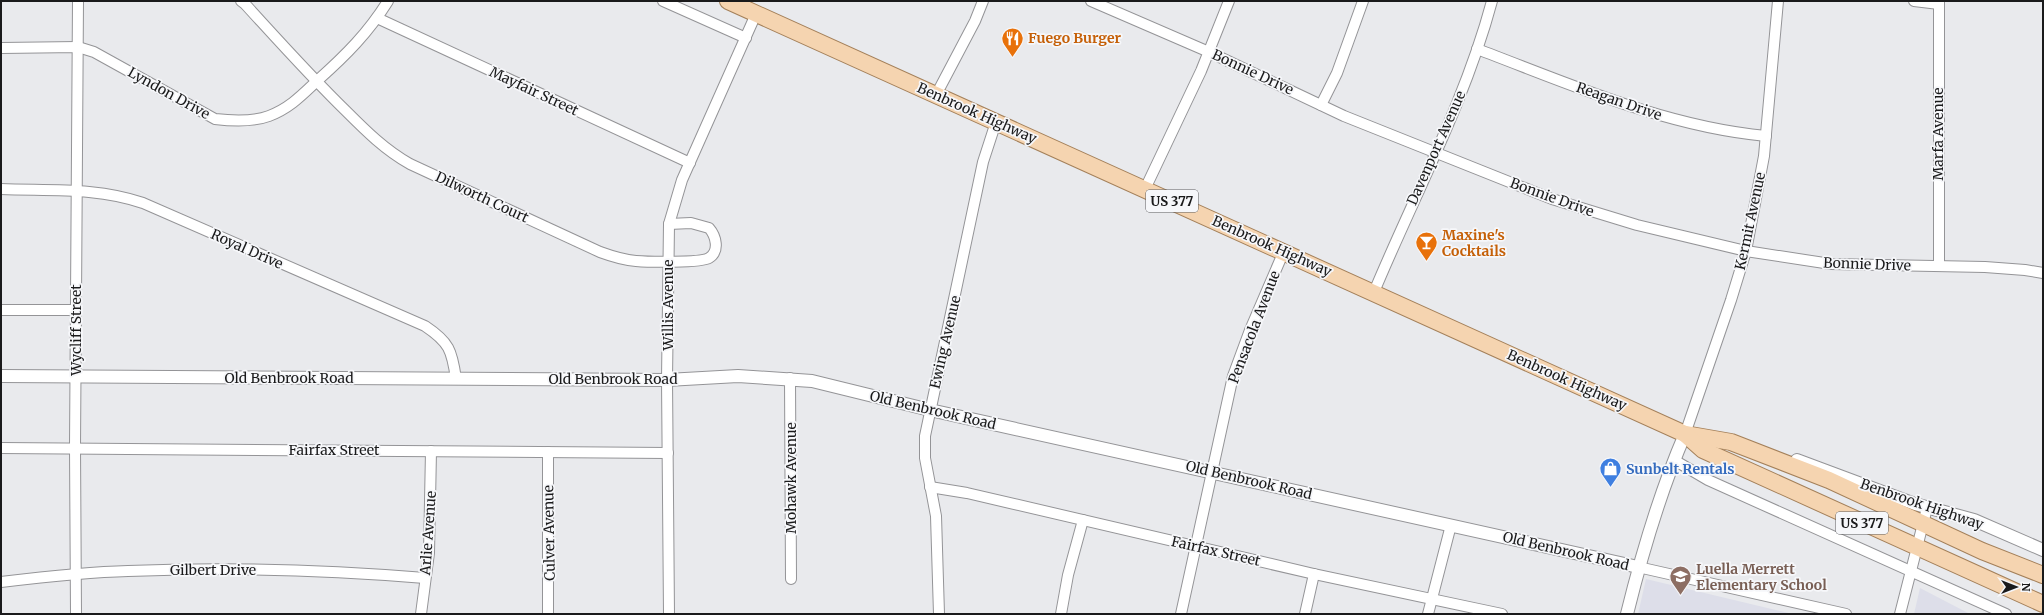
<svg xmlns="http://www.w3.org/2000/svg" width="2044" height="615" viewBox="0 0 2044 615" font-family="Merriweather,serif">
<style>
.built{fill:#dddee9}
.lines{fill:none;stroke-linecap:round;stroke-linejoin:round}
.minor-casing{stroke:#949497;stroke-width:12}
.tertiary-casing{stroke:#949497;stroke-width:14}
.primary-casing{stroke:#a4805a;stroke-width:18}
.minor{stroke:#fff;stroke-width:10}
.tertiary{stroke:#fff;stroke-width:12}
.primary{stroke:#f5d4b0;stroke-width:16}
.labels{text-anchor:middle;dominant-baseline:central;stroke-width:3.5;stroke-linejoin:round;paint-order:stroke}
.shield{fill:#f6f7fa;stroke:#5c5c5e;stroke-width:1}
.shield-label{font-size:13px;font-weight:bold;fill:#1a1a1b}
.food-label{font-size:14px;font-weight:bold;fill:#c56008;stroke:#f6f7fa;text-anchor:start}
.street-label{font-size:14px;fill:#1a1a1b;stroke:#f6f7fa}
.shop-label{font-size:14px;font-weight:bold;fill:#366cbe;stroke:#f6f7fa;text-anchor:start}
.education-label{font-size:14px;font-weight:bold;fill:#785e54;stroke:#f6f7fa;text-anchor:start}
</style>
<rect width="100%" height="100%" fill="#e9eaed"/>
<g class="built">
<polygon points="1646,579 1793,614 1638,614"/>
<polygon points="1920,588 1970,614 1914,614"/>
</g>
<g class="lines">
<defs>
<g id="minor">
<path d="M241,1l4,3c33,36 66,73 101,107 20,20 39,39 64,53l190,88c11,4 23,8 36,9 12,1 65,2 73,-3 11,-7 7,-22 0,-30l-18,-5 -22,1"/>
<polyline points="663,1 746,38"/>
<polyline points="1091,1 1209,52 1344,116 1552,199 1637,225 1746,251 1831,264 1985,267 2025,270 2043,273"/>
<polyline points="1914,1 1939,4"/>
<polyline points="1939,1 1939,266"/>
<polyline points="377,18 690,163"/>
<path d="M1,48l77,-1 16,5 121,67c17,2 38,3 54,-3 21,-8 33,-21 49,-36 28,-25 50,-47 70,-79"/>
<path d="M1477,49c93,35 189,78 289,87"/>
<polyline points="936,95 975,21 983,1"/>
<polyline points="1321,105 1337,73 1363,1"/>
<path d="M1,189c48,2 96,-2 142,14l282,123c24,16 27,24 31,53"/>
<polyline points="1145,189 1201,71 1229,1"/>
<path d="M1374,292c40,-96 91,-190 118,-291"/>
<polyline points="1,310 76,310"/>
<polyline points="790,378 791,579"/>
<polyline points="1685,434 1731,300 1746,251 1764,156 1778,1"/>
<polyline points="1,448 668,453"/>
<polyline points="548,452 548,614"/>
<polyline points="1674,460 1708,480 2006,614"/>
<polyline points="930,487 967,493 1314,574 1502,614"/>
<polyline points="1638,567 1846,614"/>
<path d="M1,582c42,-5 84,-10 127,-11 98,-4 199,-1 297,7"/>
<polyline points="76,614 75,448 78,1"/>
<polyline points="421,614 429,553 431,451"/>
<polyline points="669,614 667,380 669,224 682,180 756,14"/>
<polyline points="939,614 936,516 925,458 925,436 983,162 996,122"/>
<polyline points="1061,614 1068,575 1083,520"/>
<polyline points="1181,614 1233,376 1250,330 1284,251"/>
<polyline points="1305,614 1314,574"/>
<polyline points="1428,614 1451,525"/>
<polyline points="1900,614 1927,508"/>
</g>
<g id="tertiary">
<polyline points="1,376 667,380 738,376 812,381 930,410 1638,567"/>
<polyline points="1797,460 1915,504 1974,520 2043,550"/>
<path d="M1627,614c15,-61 33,-122 58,-180"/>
</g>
<g id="primary">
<polyline points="728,1 1685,434 1731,442 1829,480 1982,551 2043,575"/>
<polyline points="1685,434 1703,450 2043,604"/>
</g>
</defs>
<use href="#minor" class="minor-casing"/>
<use href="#tertiary" class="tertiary-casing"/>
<use href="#primary" class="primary-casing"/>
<use href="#minor" class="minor"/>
<use href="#tertiary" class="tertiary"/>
<use href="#primary" class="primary"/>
</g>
<defs>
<symbol id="restaurant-pin" viewBox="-11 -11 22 30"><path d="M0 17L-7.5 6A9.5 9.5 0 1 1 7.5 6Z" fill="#e8710a" stroke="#f6f7fa"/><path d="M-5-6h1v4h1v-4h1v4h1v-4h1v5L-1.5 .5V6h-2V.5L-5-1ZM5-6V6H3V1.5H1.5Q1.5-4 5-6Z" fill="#fff"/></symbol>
<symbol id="bar-pin" viewBox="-11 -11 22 30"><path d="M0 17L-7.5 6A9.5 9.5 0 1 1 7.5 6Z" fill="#e8710a" stroke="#f6f7fa"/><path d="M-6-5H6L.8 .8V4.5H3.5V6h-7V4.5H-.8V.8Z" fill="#fff"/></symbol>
<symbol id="shop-pin" viewBox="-11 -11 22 30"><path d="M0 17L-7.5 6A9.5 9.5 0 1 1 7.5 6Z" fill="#3f7fe0" stroke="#f6f7fa"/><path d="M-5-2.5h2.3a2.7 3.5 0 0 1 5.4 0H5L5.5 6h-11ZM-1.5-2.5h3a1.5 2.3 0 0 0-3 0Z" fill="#fff"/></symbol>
<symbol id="school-pin" viewBox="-11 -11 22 30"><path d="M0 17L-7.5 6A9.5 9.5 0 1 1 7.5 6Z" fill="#8d6e63" stroke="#f6f7fa"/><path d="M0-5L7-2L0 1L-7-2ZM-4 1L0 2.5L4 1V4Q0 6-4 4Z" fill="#fff"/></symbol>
</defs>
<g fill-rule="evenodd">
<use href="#restaurant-pin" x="1000" y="26" width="25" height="34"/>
<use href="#bar-pin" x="1414" y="230" width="25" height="34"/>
<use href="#shop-pin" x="1598" y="456" width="25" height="34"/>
<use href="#school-pin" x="1668" y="564" width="25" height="34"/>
</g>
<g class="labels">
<g class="shield">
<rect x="1146" y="190" width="52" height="22" rx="3"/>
<rect x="1836" y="512" width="52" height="22" rx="3"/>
</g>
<g class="shield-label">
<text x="1172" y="201">US 377</text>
<text x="1862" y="523">US 377</text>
</g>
<g class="food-label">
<text x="1028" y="38">Fuego Burger</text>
<text x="1442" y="235">Maxine's<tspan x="1442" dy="16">Cocktails</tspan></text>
</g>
<g class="street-label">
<text transform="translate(1253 72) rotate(25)">Bonnie Drive</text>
<text transform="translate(534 91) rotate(25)">Mayfair Street</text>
<text transform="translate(169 93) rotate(29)">Lyndon Drive</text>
<text transform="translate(1619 101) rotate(19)">Reagan Drive</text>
<text transform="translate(977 113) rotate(24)">Benbrook Highway</text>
<text transform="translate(1938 134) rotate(-90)">Marfa Avenue</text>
<text transform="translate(1436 148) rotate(-66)">Davenport Avenue</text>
<text transform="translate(482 197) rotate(25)">Dilworth Court</text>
<text transform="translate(1552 197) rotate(20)">Bonnie Drive</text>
<text transform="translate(1750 221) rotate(-78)">Kermit Avenue</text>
<text transform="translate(1272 246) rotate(24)">Benbrook Highway</text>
<text transform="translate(247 249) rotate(24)">Royal Drive</text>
<text transform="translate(1867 264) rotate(2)">Bonnie Drive</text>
<text transform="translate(668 305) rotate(-90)">Willis Avenue</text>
<text transform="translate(1254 327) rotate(-69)">Pensacola Avenue</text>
<text transform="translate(76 330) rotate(-90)">Wycliff Street</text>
<text transform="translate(945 342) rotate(-77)">Ewing Avenue</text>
<text x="289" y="378">Old Benbrook Road</text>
<text x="613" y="379">Old Benbrook Road</text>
<text transform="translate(1567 380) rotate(24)">Benbrook Highway</text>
<text transform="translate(933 410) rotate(13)">Old Benbrook Road</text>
<text x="334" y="450">Fairfax Street</text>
<text transform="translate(791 478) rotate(-90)">Mohawk Avenue</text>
<text transform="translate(1249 480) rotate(13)">Old Benbrook Road</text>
<text transform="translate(1922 504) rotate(19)">Benbrook Highway</text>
<text transform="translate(428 533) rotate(-86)">Arlie Avenue</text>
<text transform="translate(549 533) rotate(-91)">Culver Avenue</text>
<text transform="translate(1216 551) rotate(13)">Fairfax Street</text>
<text transform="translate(1566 551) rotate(13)">Old Benbrook Road</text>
<text x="213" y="570">Gilbert Drive</text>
</g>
<g class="shop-label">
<text x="1626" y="469">Sunbelt Rentals</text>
</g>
<g class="education-label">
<text x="1696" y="569">Luella Merrett<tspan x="1696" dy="16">Elementary School</tspan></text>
</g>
</g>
<rect width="2044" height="615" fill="none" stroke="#1a1a1b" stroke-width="4"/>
<g transform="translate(2016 587) rotate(90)" stroke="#f6f7fa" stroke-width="3" paint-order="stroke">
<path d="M0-3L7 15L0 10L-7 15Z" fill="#1a1a1b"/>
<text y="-6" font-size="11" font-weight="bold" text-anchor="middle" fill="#1a1a1b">N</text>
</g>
</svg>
